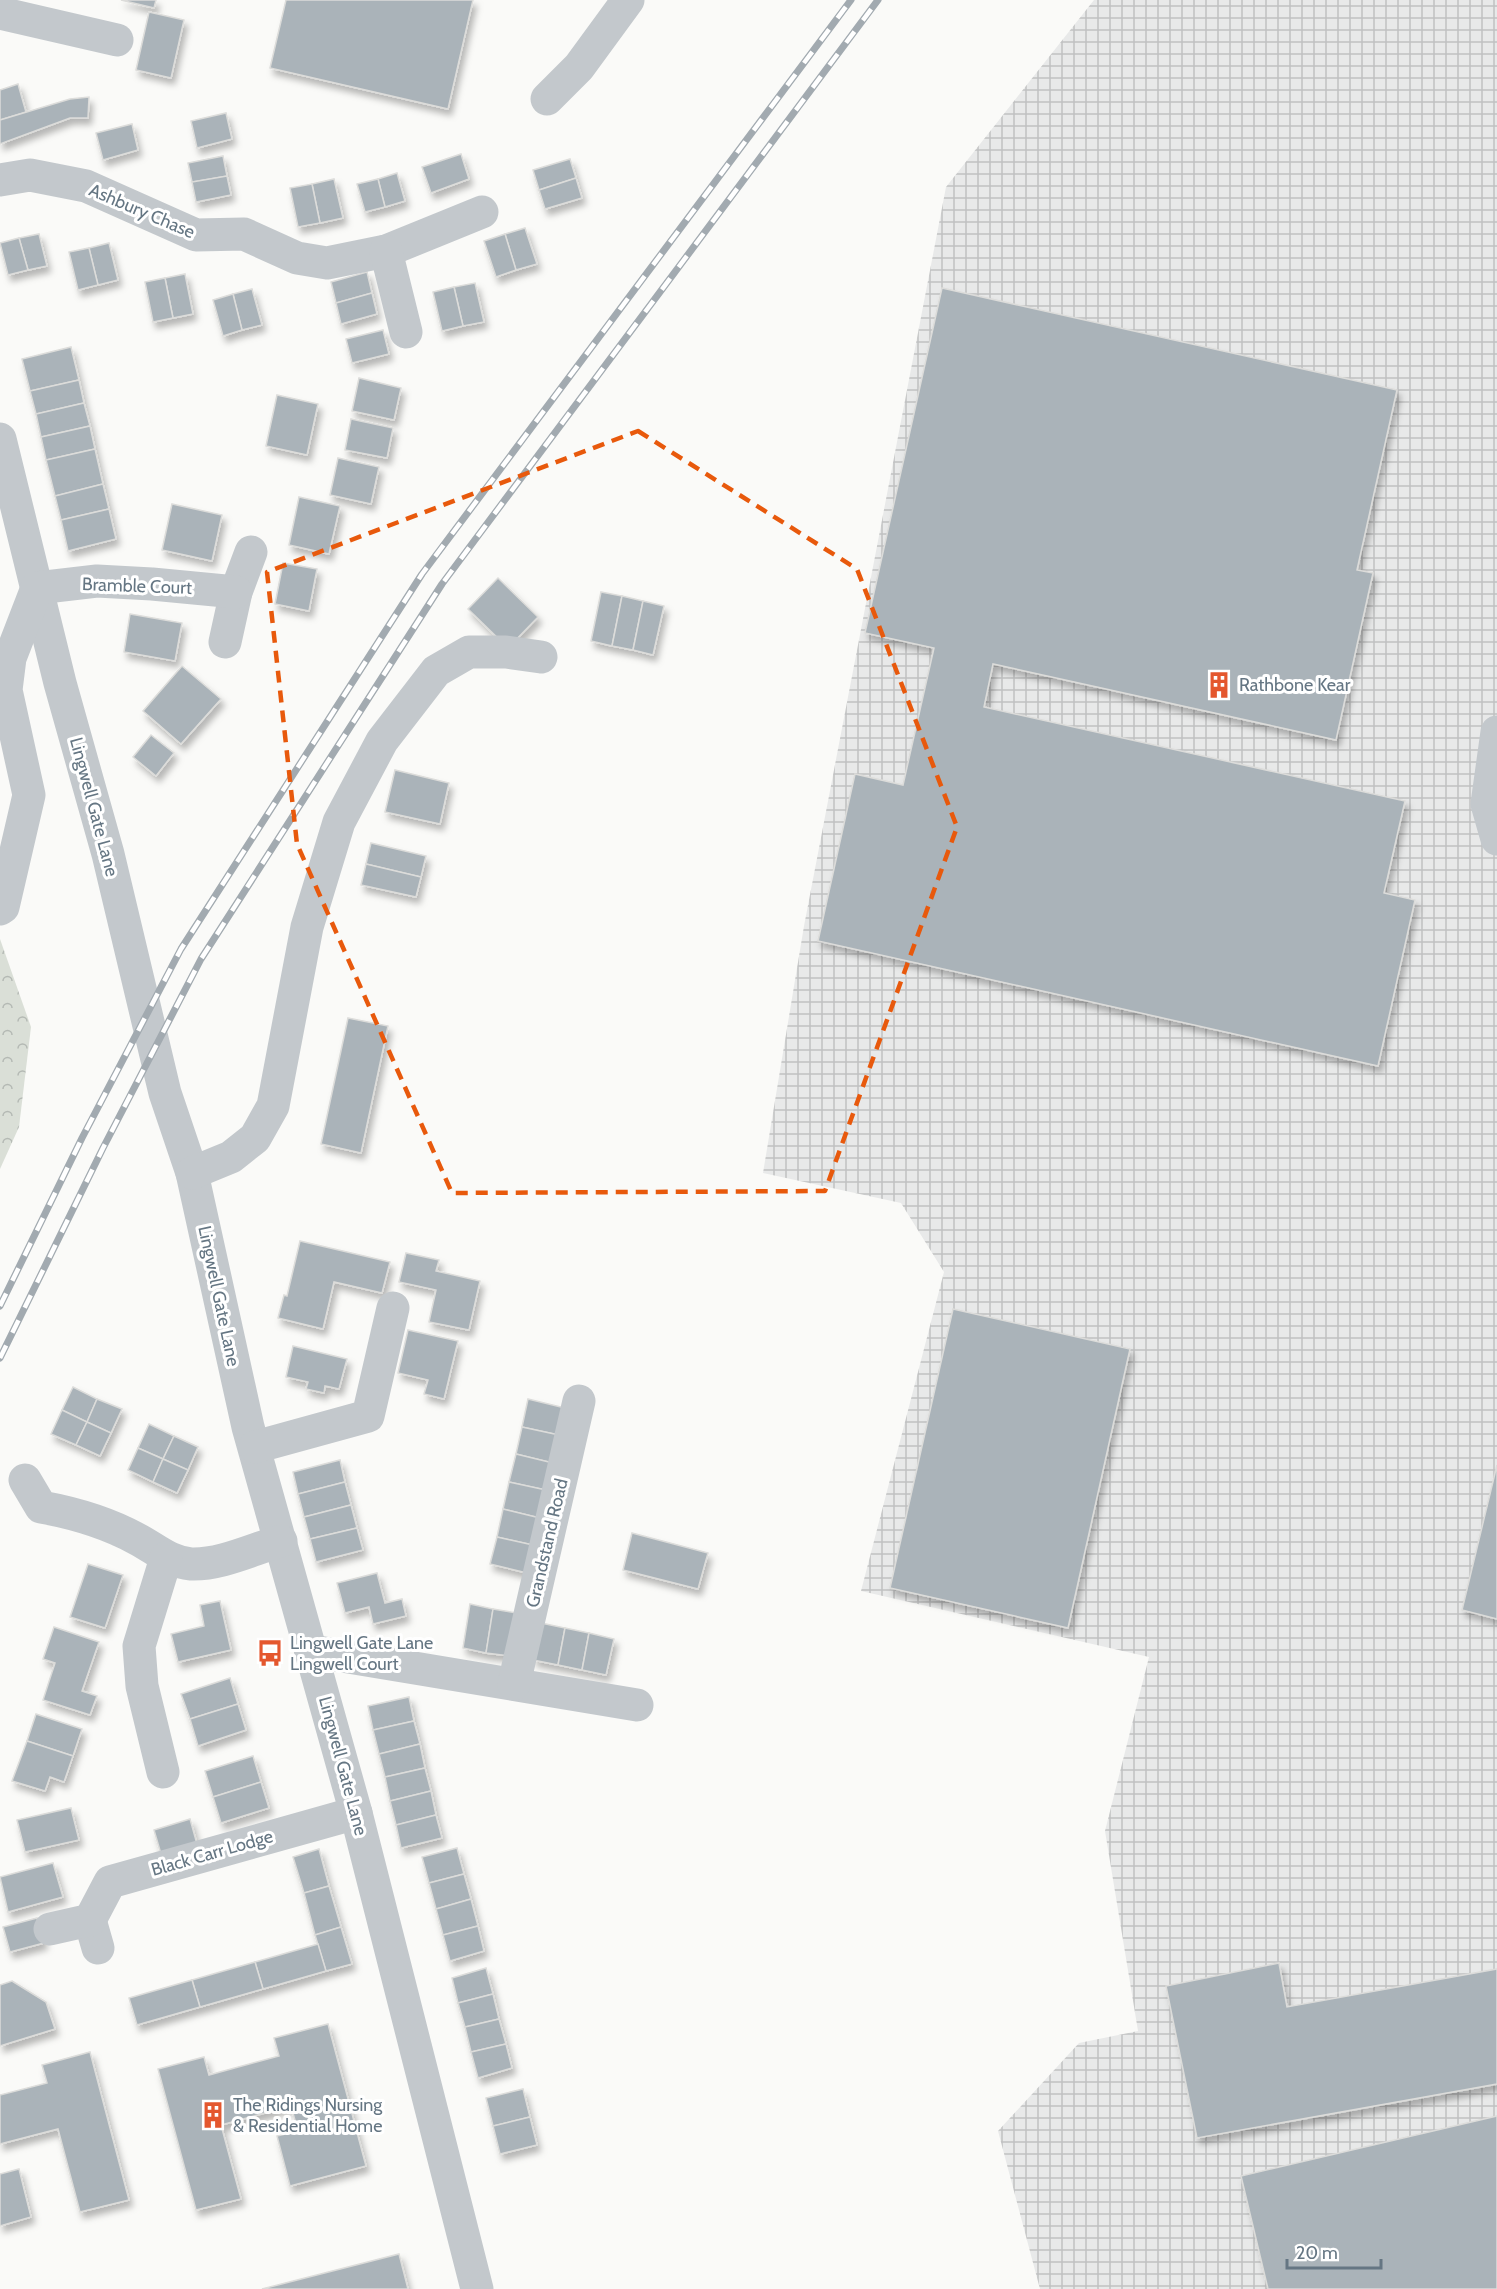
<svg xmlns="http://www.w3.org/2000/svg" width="1497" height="2289" viewBox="0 0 1497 2289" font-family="Cabin,sans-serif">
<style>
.industrial{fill:url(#industrial-grid)}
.forest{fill:url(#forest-crowns)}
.building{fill:#aab3b9;stroke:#dcdcda;stroke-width:1.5;filter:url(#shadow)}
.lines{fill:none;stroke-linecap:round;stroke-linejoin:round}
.minor{stroke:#c3c8cc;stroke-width:33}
.rail-casing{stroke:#a2aab0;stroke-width:7}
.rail{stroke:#fff;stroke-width:4.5;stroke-dasharray:14;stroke-linecap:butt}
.marked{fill:none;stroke:#e8590c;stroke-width:4.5;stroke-dasharray:12 8;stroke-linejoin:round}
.labels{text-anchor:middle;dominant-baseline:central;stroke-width:6;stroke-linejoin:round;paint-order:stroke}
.street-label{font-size:18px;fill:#657683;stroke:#fff}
.poi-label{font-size:18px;fill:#657683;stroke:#fff;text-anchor:start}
</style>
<defs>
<pattern id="industrial-grid" width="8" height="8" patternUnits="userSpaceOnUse" patternTransform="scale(1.5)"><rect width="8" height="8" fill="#e8e9e9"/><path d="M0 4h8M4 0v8" fill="none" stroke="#c0c1c2"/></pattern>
<pattern id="forest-crowns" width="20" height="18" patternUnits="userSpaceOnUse" patternTransform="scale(1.5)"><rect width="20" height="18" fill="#dadfd7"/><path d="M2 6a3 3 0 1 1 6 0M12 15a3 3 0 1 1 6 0" fill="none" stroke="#b4b9b4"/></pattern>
<filter id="shadow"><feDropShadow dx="3.5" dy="6" stdDeviation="3" flood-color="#0004"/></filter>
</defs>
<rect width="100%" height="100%" fill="#fafaf8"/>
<polygon class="industrial" points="1094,0 1497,0 1497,2289 1040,2289 998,2131 1079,2043 1138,2031 1105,1831 1149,1657 861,1591 944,1272 901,1203 763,1173 804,926 946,187"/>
<polygon class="forest" points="0,939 31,1027 19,1127 0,1169"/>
<g class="building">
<polygon points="121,0 156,0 154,8"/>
<polygon points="286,0 473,0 448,109 270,68"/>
<polygon points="149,12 184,20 171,78 136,70"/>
<polygon points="18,84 26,112 0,120 0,90"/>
<polygon points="89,97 88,118 70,118 0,144 0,120 70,99"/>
<polygon points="226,113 232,139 197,148 191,121"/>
<polygon points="132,124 138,150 103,160 96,133"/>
<polygon points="461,154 469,179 431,193 422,167"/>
<polygon points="223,156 227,176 192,182 188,163"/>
<polygon points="570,159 576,178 539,190 533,170"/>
<polygon points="397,173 405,201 385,207 378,179"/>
<polygon points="227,176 231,195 196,202 192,182"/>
<polygon points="576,178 582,198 545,209 539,190"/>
<polygon points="334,179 343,218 320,223 312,184"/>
<polygon points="378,179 385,207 365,212 357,184"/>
<polygon points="312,184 320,223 298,227 290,188"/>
<polygon points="525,228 537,264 516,270 505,234"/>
<polygon points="39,234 47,266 28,270 19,238"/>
<polygon points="505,234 516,270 496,277 484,241"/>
<polygon points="19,238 28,270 8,275 0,243"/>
<polygon points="109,243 118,280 98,285 89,248"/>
<polygon points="89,248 98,285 78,290 69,252"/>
<polygon points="367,272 372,293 336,303 331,282"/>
<polygon points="185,274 193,314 173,318 165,278"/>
<polygon points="165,278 173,318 153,322 145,282"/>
<polygon points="475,283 484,322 463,326 454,287"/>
<polygon points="454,287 463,326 442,331 433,292"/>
<polygon points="942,288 1397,390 1357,570 1373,573 1336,740 993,664 984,707 1405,801 1384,893 1415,900 1378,1066 818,941 855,774 903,785 934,648 865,633"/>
<polygon points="252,289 262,325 242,330 233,294"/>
<polygon points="372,293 377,314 341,324 336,303"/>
<polygon points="233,294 242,330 223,336 213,300"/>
<polygon points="383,330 389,354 352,363 346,339"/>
<polygon points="71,347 79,380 30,391 22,359"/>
<polygon points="359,378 401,388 394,420 352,411"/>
<polygon points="79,380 84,403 36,414 30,391"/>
<polygon points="277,395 318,404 307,455 266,446"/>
<polygon points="84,403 90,426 41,437 36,414"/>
<polygon points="351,419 393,428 387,458 345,450"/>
<polygon points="90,426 95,449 46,460 41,437"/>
<polygon points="95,449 103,484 55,496 46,460"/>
<polygon points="338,458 379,467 371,504 330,495"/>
<polygon points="103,484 109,509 61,520 55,496"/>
<polygon points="299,497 340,506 329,554 289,545"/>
<polygon points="172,504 222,515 212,561 162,550"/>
<polygon points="109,509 116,539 68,551 61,520"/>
<polygon points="283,563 317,569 309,611 275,604"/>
<polygon points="498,578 538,617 508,648 468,609"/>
<polygon points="601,592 622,596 612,646 591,641"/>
<polygon points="622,596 643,601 633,650 612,646"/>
<polygon points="643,601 664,606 653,655 633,650"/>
<polygon points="130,614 182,623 175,661 124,652"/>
<polygon points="182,666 221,699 181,744 143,711"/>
<polygon points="151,735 174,753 156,776 133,757"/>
<polygon points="395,770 449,783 440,824 385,812"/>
<polygon points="371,843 426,856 421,877 366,864"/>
<polygon points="366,864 421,877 416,897 361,885"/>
<polygon points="348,1018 388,1026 361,1153 321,1144"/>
<polygon points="300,1241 390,1262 382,1293 334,1282 323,1329 278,1318 284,1295 287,1296"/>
<polygon points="406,1253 439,1260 436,1271 480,1281 469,1330 429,1322 436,1290 399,1282"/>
<polygon points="953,1309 1130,1349 1068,1628 890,1588"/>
<polygon points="408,1330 458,1341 444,1399 424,1394 428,1380 398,1373"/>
<polygon points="293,1346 347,1359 339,1389 325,1386 324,1393 306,1389 308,1382 286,1377"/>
<polygon points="73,1387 97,1399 87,1422 62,1410"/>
<polygon points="97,1399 122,1409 111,1433 87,1422"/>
<polygon points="528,1399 565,1408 559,1435 522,1427"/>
<polygon points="62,1410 87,1422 76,1445 51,1434"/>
<polygon points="87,1422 111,1433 100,1456 76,1445"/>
<polygon points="149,1424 174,1436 163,1459 138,1448"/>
<polygon points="522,1427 559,1435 553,1463 516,1454"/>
<polygon points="174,1436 198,1447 188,1470 163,1459"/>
<polygon points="138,1448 163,1459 153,1482 128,1470"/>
<polygon points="516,1454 553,1463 546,1490 509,1482"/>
<polygon points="163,1459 188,1470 177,1493 153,1482"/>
<polygon points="340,1460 345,1482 298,1494 293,1472"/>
<polygon points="1497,1465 1497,1619 1462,1610"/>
<polygon points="345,1482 351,1505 304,1517 298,1494"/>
<polygon points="509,1482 546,1490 540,1518 503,1509"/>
<polygon points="351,1505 357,1528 310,1539 304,1517"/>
<polygon points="503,1509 540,1518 533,1545 497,1537"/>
<polygon points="357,1528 363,1550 316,1562 310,1539"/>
<polygon points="632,1533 708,1553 698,1589 623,1570"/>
<polygon points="497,1537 533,1545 527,1573 490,1564"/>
<polygon points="88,1564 123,1575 105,1628 70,1617"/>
<polygon points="377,1573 385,1603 402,1599 406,1616 373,1624 369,1607 345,1613 337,1583"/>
<polygon points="220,1601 231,1650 178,1662 171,1634 204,1626 200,1605"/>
<polygon points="470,1604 493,1609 486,1653 463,1648"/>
<polygon points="493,1609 517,1613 510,1656 486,1653"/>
<polygon points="541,1623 565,1628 558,1665 533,1660"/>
<polygon points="54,1627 99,1642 82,1691 97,1696 90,1715 43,1700 55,1663 43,1659"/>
<polygon points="565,1628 589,1633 582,1670 558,1665"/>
<polygon points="589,1633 614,1639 606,1675 582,1670"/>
<polygon points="230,1678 238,1704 190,1719 181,1694"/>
<polygon points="409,1697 414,1721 373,1730 368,1706"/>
<polygon points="238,1704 246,1730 198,1746 190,1719"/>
<polygon points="36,1714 82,1729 73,1756 27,1741"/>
<polygon points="414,1721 420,1744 379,1754 373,1730"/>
<polygon points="27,1741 73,1756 64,1782 50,1777 45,1791 12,1781"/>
<polygon points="420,1744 425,1768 385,1777 379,1754"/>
<polygon points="253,1756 261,1782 213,1797 205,1771"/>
<polygon points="425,1768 431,1791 390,1801 385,1777"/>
<polygon points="261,1782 269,1808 221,1823 213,1797"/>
<polygon points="431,1791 436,1815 396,1825 390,1801"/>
<polygon points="71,1808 79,1840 25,1852 17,1820"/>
<polygon points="436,1815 442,1838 401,1848 396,1825"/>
<polygon points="190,1819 197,1844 161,1854 154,1830"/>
<polygon points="457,1848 464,1874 429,1883 422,1857"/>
<polygon points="319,1849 329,1886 304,1893 293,1857"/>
<polygon points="53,1863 63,1897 8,1912 0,1877"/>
<polygon points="464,1874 471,1899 436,1909 429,1883"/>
<polygon points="329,1886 341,1927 315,1935 304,1893"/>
<polygon points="471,1899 478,1926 443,1935 436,1909"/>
<polygon points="37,1918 44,1943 10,1952 3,1927"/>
<polygon points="478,1926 484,1951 450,1961 443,1935"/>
<polygon points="341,1927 352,1964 326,1971 315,1935"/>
<polygon points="318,1944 326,1971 263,1989 255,1962"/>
<polygon points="255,1962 263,1989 200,2007 192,1980"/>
<polygon points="1279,1963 1287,2007 1497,1969 1497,2084 1197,2138 1166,1986"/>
<polygon points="486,1968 493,1994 458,2003 452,1978"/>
<polygon points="192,1980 200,2007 137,2025 129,1998"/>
<polygon points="12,1981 46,2002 55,2029 0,2046 0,1985"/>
<polygon points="493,1994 499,2019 465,2027 458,2003"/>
<polygon points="499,2019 506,2044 471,2052 465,2027"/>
<polygon points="328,2024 366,2166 290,2186 277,2136 298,2131 291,2106 221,2125 241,2199 196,2210 158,2069 204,2057 209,2075 279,2056 274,2038"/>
<polygon points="506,2044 512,2068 478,2078 471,2052"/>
<polygon points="90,2052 129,2200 80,2212 58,2129 0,2144 0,2095 47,2083 42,2065"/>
<polygon points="523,2089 530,2117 493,2126 486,2098"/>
<polygon points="1497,2116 1497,2289 1268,2289 1241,2176"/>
<polygon points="530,2117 537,2145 500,2154 493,2126"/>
<polygon points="19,2169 31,2217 0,2226 0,2174"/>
<polygon points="399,2254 408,2289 262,2289"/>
</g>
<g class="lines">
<g class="minor">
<polyline points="0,13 117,40"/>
<polyline points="547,99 579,67 628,0"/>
<polyline points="0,180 30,175 86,186 196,235 244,234 297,258 327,263 386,251 482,212"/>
<polyline points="386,251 406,332"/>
<polyline points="0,439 60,683 108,854 165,1093 192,1173 248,1427 356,1813 477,2289"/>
<polyline points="225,642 236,592 251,552"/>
<polyline points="1497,732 1487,804 1497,839"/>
<polyline points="0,909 3,907 29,795 6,690 10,658 37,588 97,581 152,584 236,592"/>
<polyline points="192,1173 231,1157 255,1138 273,1106 307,927 339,822 382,741 436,671 469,652 506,652 541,657"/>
<polyline points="255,1447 368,1416 393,1308"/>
<path d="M25,1480l16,27c33,6 67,16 96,32 19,10 32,23 54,25 30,1 62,-15 90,-23"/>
<polyline points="312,1651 637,1705"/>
<polyline points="514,1684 579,1401"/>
<polyline points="163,1772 142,1686 139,1646 166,1558"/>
<polyline points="90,1920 98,1948"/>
<polyline points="50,1929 90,1920 110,1882 356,1813"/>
</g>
<defs>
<g id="rail">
<polyline points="0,1306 82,1138 181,949 422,574 851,0"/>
<polyline points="0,1358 103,1148 201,959 442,584 878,0"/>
</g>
</defs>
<use href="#rail" class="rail-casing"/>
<use href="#rail" class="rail"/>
</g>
<path class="marked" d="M638,431l219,138 100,258 -132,364 -373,2 -155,-349 -30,-272z"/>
<defs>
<symbol id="building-bare" viewBox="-9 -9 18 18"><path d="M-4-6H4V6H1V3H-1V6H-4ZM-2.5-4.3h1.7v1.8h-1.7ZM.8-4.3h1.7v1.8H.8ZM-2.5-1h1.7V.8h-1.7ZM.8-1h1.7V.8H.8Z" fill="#e4572e" stroke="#fff" stroke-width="2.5" paint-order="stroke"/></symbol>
<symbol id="bus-bare" viewBox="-9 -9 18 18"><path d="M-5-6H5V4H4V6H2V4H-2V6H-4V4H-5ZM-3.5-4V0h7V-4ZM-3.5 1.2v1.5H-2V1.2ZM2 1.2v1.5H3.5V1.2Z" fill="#e4572e" stroke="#fff" stroke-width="2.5" paint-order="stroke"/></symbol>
</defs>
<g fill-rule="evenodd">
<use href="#building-bare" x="1200" y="666" width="38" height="38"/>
<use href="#bus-bare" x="251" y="1634" width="38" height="38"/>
<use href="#building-bare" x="194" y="2096" width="38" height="38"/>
</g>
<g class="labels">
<g class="street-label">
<text transform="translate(142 211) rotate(23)">Ashbury Chase</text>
<text transform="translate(137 586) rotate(2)">Bramble Court</text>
<text transform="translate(94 807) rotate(75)">Lingwell Gate Lane</text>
<text transform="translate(219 1296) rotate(78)">Lingwell Gate Lane</text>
<text transform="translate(547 1543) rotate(-77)">Grandstand Road</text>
<text transform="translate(343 1766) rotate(75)">Lingwell Gate Lane</text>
<text transform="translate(212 1853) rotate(-16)">Black Carr Lodge</text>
</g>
<g class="poi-label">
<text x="1239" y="685">Rathbone Kear</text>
<text x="290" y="1643">Lingwell Gate Lane<tspan x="290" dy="21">Lingwell Court</tspan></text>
<text x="233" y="2105">The Ridings Nursing<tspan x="233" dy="21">&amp; Residential Home</tspan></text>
</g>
</g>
<path d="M1287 2259v9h94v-9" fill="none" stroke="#657683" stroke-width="3"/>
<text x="1296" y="2259" font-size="18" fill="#657683" stroke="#ffffff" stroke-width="4.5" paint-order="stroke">20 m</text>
</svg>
